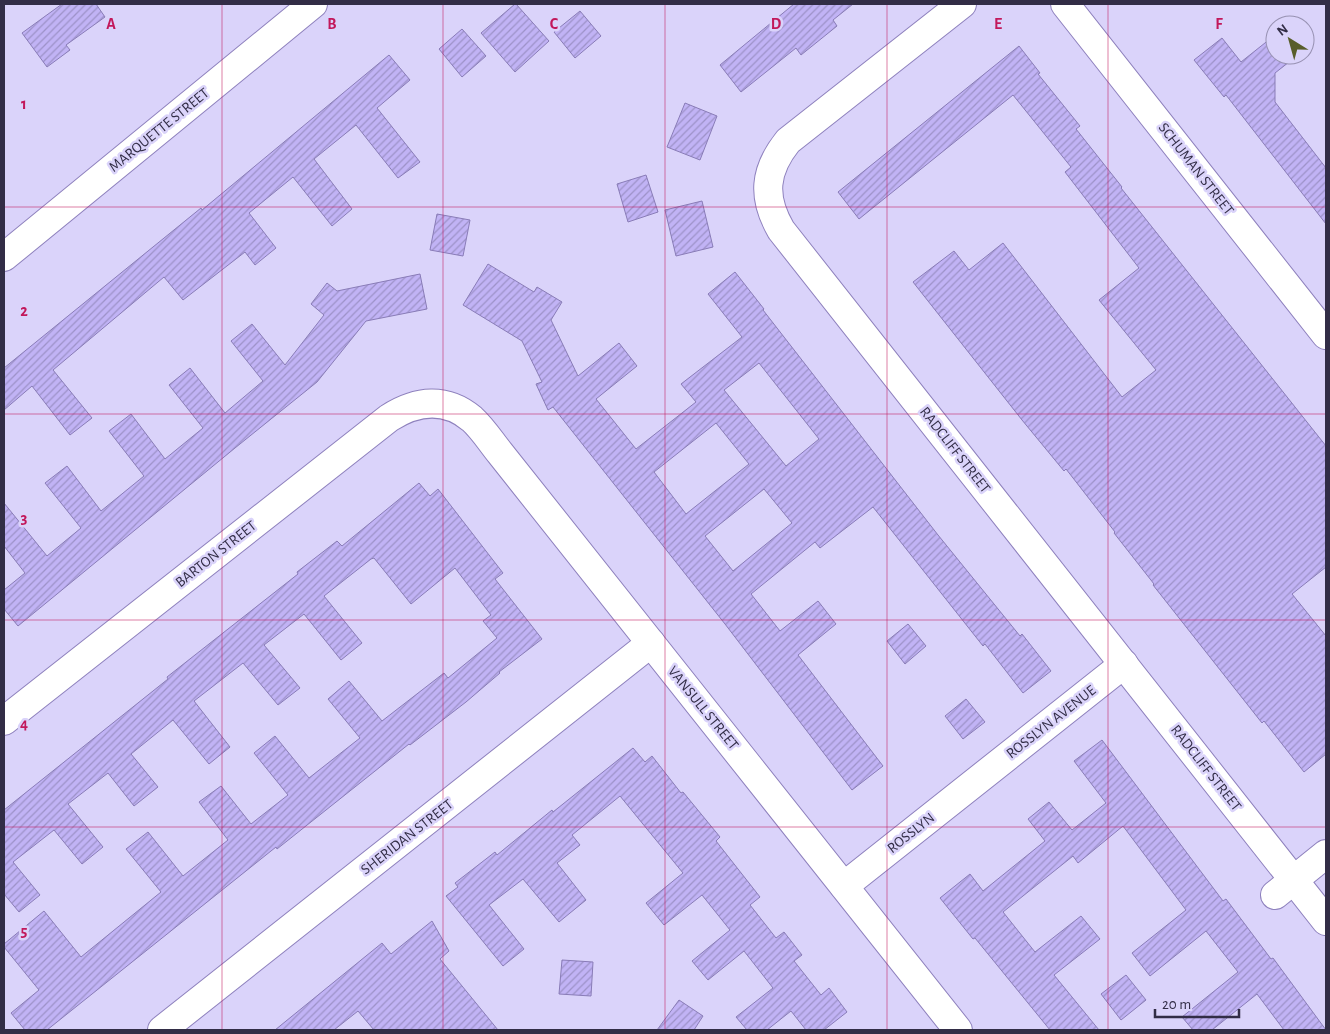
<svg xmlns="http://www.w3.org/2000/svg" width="1330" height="1034" viewBox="0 0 1330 1034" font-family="'Alegreya Sans',sans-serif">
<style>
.building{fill:url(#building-hatch);stroke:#897cb7;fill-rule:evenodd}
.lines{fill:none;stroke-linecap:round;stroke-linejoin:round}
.minor-casing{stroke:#8e81bd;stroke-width:30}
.minor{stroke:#fff;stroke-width:28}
.grid{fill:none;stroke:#c2185b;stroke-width:1;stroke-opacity:0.55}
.labels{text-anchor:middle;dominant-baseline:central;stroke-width:5;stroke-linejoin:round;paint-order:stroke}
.street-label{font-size:15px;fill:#322d46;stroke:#dad3fa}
.grid-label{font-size:16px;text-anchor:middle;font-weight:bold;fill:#c2185b;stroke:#dad3fa;stroke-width:5;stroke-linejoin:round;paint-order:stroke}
</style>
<defs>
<pattern id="building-hatch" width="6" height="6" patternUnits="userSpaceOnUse" patternTransform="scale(1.25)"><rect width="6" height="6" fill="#c1b3f5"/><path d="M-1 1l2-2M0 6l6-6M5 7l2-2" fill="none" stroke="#9d92c8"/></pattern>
</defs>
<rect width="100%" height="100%" fill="#dad3fa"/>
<g class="building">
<polygon points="62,4 96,4 105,17 66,45 70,50 47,67 22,33"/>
<polygon points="515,4 516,4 549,41 515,72 481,33"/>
<polygon points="794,4 853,4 833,20 837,26 801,55 796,48 741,92 720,65"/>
<polygon points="580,11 601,36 575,58 554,32"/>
<polygon points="462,29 486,56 462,77 439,49"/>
<polygon points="1275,35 1275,55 1298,55 1275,73 1275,102 1326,168 1326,224 1226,95 1224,97 1194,60 1222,38 1241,62"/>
<polygon points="1019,46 1040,73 1038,74 1080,126 1076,129 1122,187 1121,188 1326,446 1326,567 1292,594 1326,636 1326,754 1304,772 1264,721 1262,723 1153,585 1154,584 1114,533 1115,532 1066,469 1064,471 1022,420 913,282 954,251 969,270 1003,243 1122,397 1156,370 1099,300 1139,268 1065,172 1071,167 1013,95 859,219 838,192"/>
<polygon points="389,55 410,80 377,108 420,162 398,178 356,125 314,159 352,209 332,226 293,177 249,213 276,248 255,265 245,252 183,300 164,277 53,370 92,418 70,435 32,386 4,410 4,368 201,208 202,210"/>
<polygon points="685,103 717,116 700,160 667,147"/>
<polygon points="646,175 658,212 628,222 617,184"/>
<polygon points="702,201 713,247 676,256 665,210"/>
<polygon points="437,214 470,220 463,256 430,250"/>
<path d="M488,264l46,28 3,-5 25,15 -11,18 27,56 41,-33 18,23 -41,33 40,50 60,-47 -15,-18 61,-47 -34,-43 27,-22 29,37 -1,1 175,225 82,101 2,-2 29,37 -28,22 -38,-49 -2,2 -110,-139 -53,41 -5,-6 -64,52 29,37 38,-30 18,23 -38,31 85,111 -31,24 -127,-166 -172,-217 -5,3 -12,-26 6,-2 -20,-41 -59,-36zM759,363l60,76 -33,27 -62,-76zM716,423l33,41 -63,50 -32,-42zM764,489l28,34 -59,48 -28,-35z"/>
<polygon points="420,274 427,309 366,321 317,382 235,448 18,626 4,609 4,590 25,573 4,546 4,503 47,556 81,528 45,483 67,466 101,511 144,476 109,431 131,414 165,459 203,428 169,385 190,368 225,413 263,381 231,341 252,324 285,365 324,315 311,304 327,283 337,291"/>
<polygon points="419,483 430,496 438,489 503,573 495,579 542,639 499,672 500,673 466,702 410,745 409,744 277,849 276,847 47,1030 25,1030 11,1013 39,990 4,947 4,944 44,911 81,957 161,892 126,849 148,832 183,876 228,840 199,802 221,786 251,824 288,795 254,753 275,736 309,778 360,738 328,699 349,681 382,721 444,673 448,678 497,638 483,621 491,615 455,568 411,604 374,558 371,559 324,596 362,643 341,660 304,614 264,645 300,688 278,705 243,663 194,701 230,747 209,764 173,720 131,754 158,787 134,806 108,773 68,804 103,847 82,864 54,830 13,862 40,895 19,912 4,894 4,810 168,679 167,677 298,574 297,572 337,541 342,546"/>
<polygon points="908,624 926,646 905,664 887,641"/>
<polygon points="966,699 985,722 963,739 945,716"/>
<polygon points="1102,740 1223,901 1226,899 1271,959 1273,958 1326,1030 1284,1030 1257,994 1212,1030 1193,1030 1182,1017 1238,972 1206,931 1150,976 1132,953 1186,910 1123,826 1078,863 1073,856 1003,912 1035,952 1081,916 1100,939 1054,975 1099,1030 1050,1030 975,938 973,939 940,898 970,874 983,891 1045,841 1028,819 1049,802 1072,830 1106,803 1074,761"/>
<polygon points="633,748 645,762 652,756 681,793 683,792 720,837 716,841 760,897 750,905 776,938 784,932 802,955 794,961 821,995 829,988 847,1012 824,1030 806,1030 791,1011 767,1030 747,1030 736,1017 773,988 744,951 708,980 692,961 730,930 702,895 664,925 646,903 683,873 620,796 572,835 580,845 557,863 586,900 559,922 523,879 489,905 524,949 503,966 446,896 458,887 455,883 495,852 497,855 552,810 553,812"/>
<polygon points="432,921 449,951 440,959 498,1030 374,1030 358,1011 334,1030 275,1030 382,943 391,954"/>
<polygon points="562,960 593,962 591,996 559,994"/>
<polygon points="1126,975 1146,1000 1121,1020 1101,994"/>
<polygon points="679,1000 703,1016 694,1030 657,1030"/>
</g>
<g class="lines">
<defs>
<g id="minor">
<path d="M962,4l-174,137c-24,30 -26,56 -7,89l545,691"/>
<polyline points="1065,4 1326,335"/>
<polyline points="4,257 313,4"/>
<path d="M4,721l385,-303c28,-18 57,-21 83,1 11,10 19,23 28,34l458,577"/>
<polyline points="844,886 1124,664"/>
<polyline points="1275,895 1326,854"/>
<polyline points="162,1030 651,643"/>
</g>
</defs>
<use href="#minor" class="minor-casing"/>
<use href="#minor" class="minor"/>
</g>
<path class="grid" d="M222,4v1026M443,4v1026M665,4v1026M887,4v1026M1108,4v1026M4,207h1322M4,414h1322M4,620h1322M4,827h1322"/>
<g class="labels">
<g class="street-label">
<text transform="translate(159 130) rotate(-39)">MARQUETTE STREET</text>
<text transform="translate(1196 169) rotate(52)">SCHUMAN STREET</text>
<text transform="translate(955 450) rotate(52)">RADCLIFF STREET</text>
<text transform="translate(216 554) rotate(-38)">BARTON STREET</text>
<text transform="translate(703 708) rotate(51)">VANSULL STREET</text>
<text transform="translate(1051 722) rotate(-38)">ROSSLYN AVENUE</text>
<text transform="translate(1206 768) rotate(52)">RADCLIFF STREET</text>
<text transform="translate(911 833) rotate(-38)">ROSSLYN</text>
<text transform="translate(407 837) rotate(-38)">SHERIDAN STREET</text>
</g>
</g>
<g class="grid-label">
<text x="111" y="29">A</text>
<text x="332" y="29">B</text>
<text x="554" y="29">C</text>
<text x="776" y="29">D</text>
<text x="998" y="29">E</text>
<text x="1219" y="29">F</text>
<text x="24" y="109">1</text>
<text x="24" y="316">2</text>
<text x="24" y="523">3</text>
<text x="24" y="729">4</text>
<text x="24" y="936">5</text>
</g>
<rect width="1330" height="1034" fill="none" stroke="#322d46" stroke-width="10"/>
<g transform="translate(1290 40) rotate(323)"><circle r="24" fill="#dad3fa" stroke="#9791b2"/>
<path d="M0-4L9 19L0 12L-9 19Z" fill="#585d2b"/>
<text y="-8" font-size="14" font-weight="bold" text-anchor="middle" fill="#322d46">N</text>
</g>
<path d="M1155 1009v8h84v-8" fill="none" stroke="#322d46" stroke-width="2.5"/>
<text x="1162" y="1009" font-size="15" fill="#322d46" stroke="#dad3fa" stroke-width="4" paint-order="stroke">20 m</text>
</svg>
